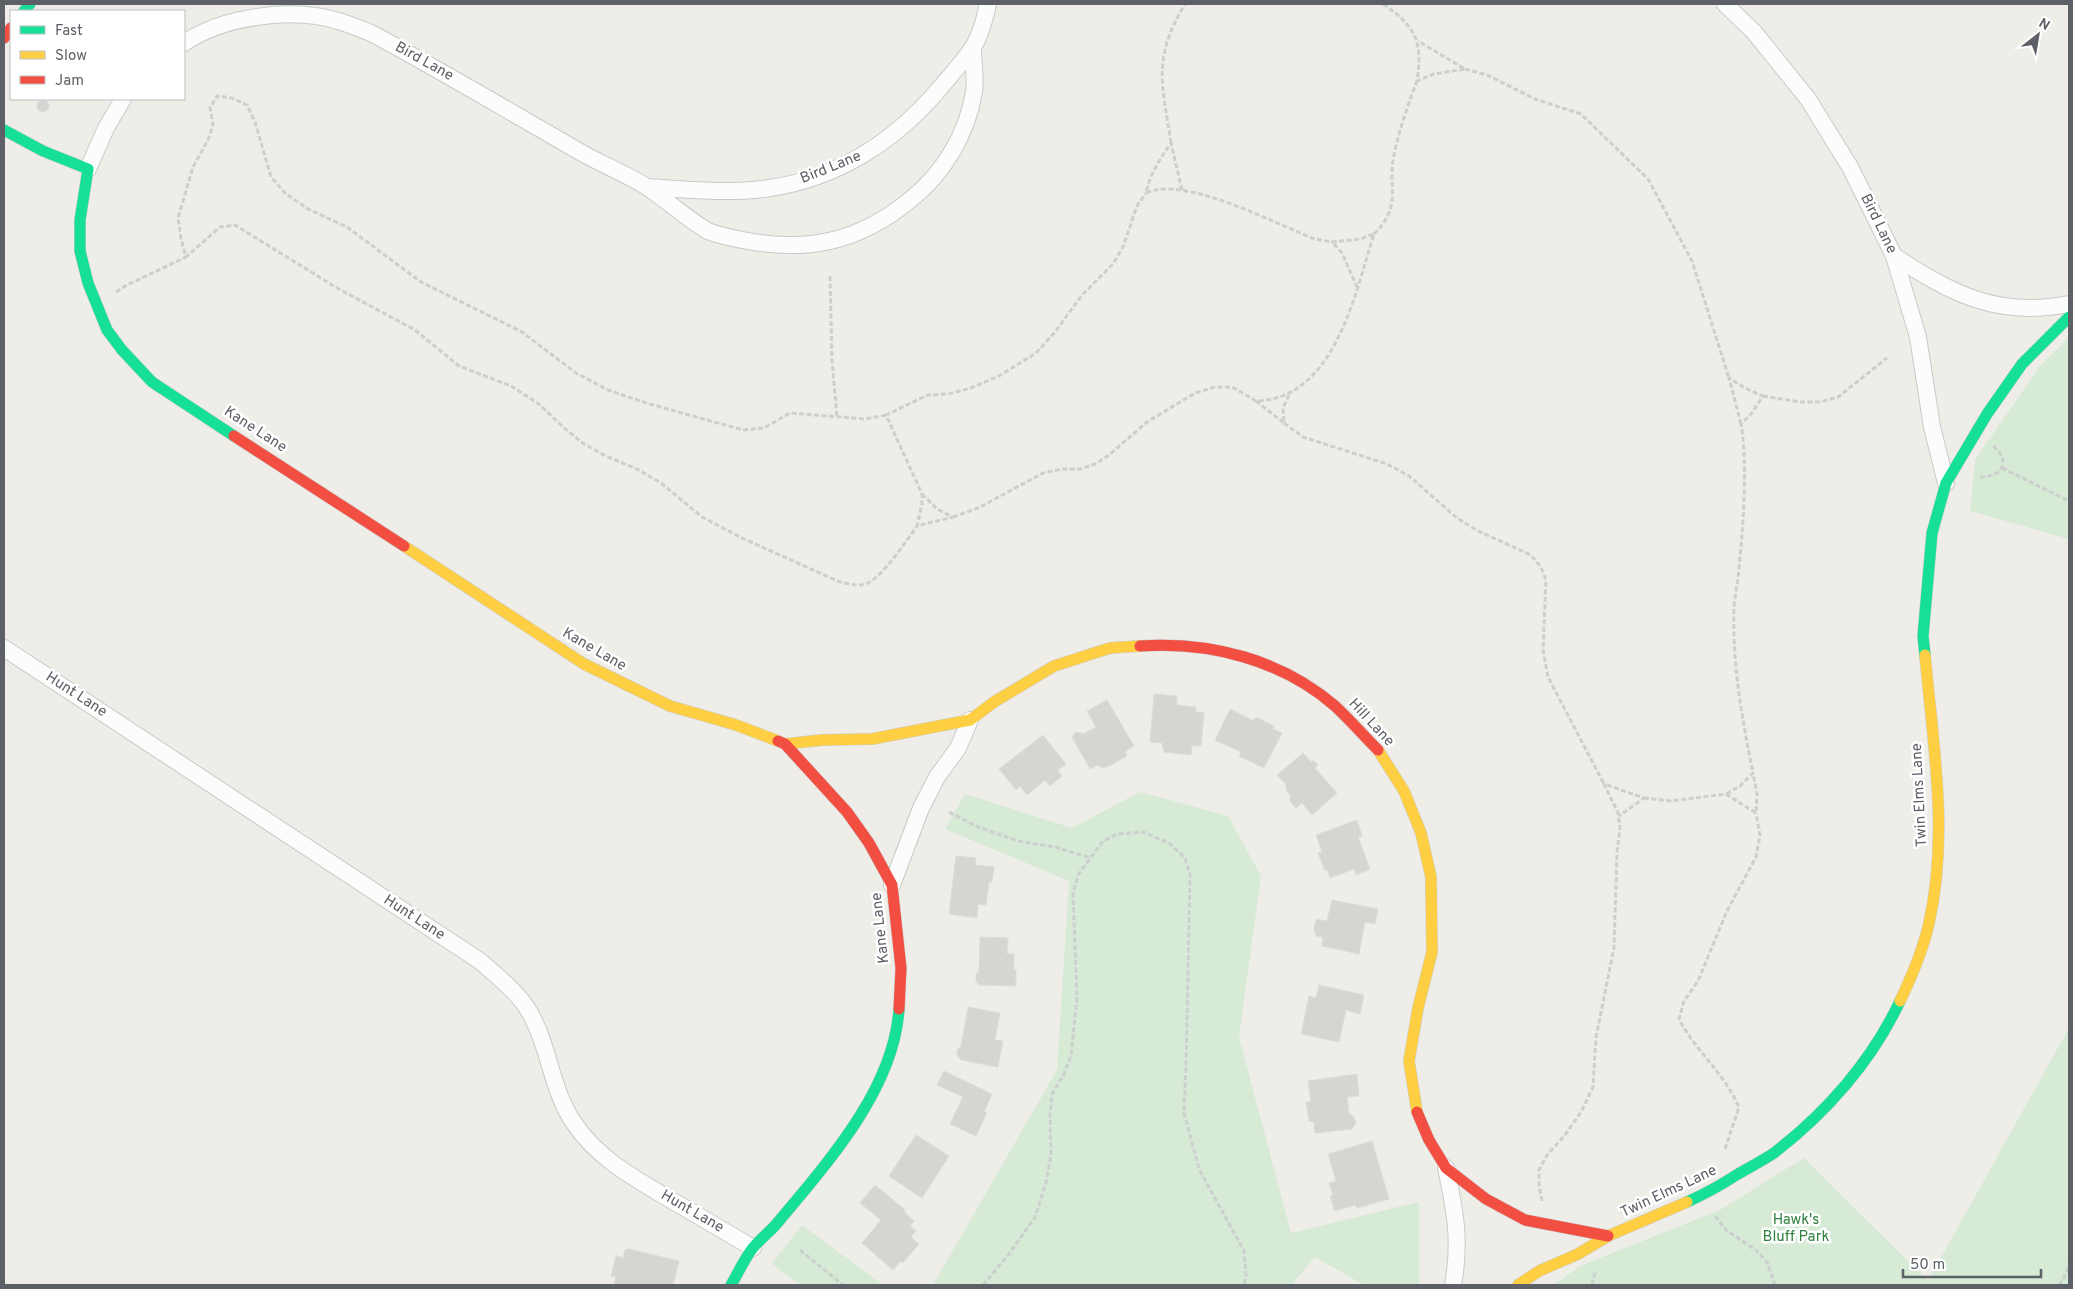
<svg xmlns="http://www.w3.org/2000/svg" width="2073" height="1289" viewBox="0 0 2073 1289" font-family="Overpass,sans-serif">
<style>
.green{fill:#d6ead5}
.building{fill:#d5d5d2;stroke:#dddcd8}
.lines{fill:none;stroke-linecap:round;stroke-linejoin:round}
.street-casing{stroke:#c9cac8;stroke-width:18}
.fast-casing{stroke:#cacbca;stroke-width:12}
.slow-casing{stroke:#cacbca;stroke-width:12}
.jam-casing{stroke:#cacbca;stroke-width:12}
.path{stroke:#cccfcd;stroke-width:3;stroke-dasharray:5 2.5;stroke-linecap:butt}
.street{stroke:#fcfcfc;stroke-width:16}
.fast{stroke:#16e098;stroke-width:11}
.slow{stroke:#ffcf43;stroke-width:11}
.jam{stroke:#f24e42;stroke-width:11}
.labels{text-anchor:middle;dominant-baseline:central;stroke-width:5;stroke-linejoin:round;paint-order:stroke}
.street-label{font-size:15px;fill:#5d6066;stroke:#fff}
.park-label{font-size:15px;fill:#31813f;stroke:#fff}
</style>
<rect width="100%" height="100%" fill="#eeede8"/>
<g class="green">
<polygon points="2069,338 2069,539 1970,511 1975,460 2040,366"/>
<polygon points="1140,792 1228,816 1261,876 1239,1037 1291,1233 1419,1202 1419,1285 1364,1285 1315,1257 1291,1285 933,1285 1057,1070 1069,881 945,829 965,794 1072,828"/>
<polygon points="2069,1028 2069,1285 1554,1285 1580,1266 1720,1210 1804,1158 1928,1281"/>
<polygon points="802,1225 883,1285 800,1285 772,1264"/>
</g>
<g class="building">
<circle cx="43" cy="106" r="6"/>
<polygon points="1154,694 1177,696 1177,705 1196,707 1196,712 1204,713 1201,746 1192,746 1191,755 1164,752 1162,743 1150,742"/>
<polygon points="1107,700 1134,746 1125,752 1127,756 1113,764 1103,768 1098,765 1090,769 1072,737 1076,732 1083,734 1096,727 1087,711"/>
<polygon points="1230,709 1254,721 1256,717 1274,726 1273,729 1282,733 1264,768 1239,756 1241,752 1215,740"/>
<polygon points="1043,735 1066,764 1058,770 1062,776 1050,786 1045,780 1027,795 1020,786 1016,790 999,769"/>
<polygon points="1303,753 1311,762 1313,760 1318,765 1315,768 1337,793 1312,815 1302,803 1296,808 1290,801 1290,795 1286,790 1286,784 1277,775"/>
<polygon points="1357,820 1362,836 1358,837 1370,869 1356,875 1354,869 1330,878 1327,870 1325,871 1318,853 1322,852 1316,835"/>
<polygon points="956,856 976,858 975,865 994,867 992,882 989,882 986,905 978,904 977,918 949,914"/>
<polygon points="1332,900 1378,909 1375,924 1365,922 1359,954 1322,946 1323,937 1316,936 1314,930 1316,919 1327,921"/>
<polygon points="980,937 1008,938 1007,954 1014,954 1014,970 1016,970 1016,986 979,985 976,981 976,974 979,972"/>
<polygon points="1319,985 1364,995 1360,1014 1346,1010 1339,1042 1301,1034 1309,996 1316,998"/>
<polygon points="968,1007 1000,1013 995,1040 1003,1041 998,1067 961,1060 957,1055 957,1050 961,1046"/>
<polygon points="944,1071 992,1094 984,1112 987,1112 976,1136 950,1124 963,1097 937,1085"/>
<polygon points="1357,1074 1359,1096 1347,1097 1349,1114 1354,1117 1356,1123 1352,1129 1315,1133 1314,1122 1309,1121 1306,1102 1311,1102 1308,1081"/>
<polygon points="916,1135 949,1156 922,1198 889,1176"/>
<polygon points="1372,1141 1389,1199 1357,1208 1355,1205 1335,1211 1330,1196 1333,1195 1329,1183 1336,1181 1328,1154"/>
<polygon points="875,1185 904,1209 905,1213 914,1221 910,1226 916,1231 911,1237 919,1244 903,1263 901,1261 893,1270 862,1243 881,1220 860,1203"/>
<polygon points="629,1249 679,1261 673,1285 614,1285 616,1277 611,1276 616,1256 623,1258 625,1250"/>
</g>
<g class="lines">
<defs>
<g id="street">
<polyline points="1725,4 1754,32 1808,99 1850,167 1894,256 1918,337 1932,427 1946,483"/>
<path d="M184,43c40,-27 108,-36 154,-22 11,3 22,8 33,12 69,37 136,77 204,116 23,14 50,24 72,38 21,14 40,32 61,44 9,4 24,7 34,9 65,13 117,2 168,-40 34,-27 57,-66 64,-108 2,-14 -1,-30 -1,-43"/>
<polyline points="88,169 106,128 123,99"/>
<path d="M648,187c41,3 82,7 122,1 69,-10 126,-48 170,-100 10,-12 22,-25 31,-38 9,-12 14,-32 17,-46"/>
<path d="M1894,256c58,38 104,62 175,48"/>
<path d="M4,648l476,313c18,16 38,31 50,52 20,35 21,77 44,110 24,36 60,55 97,77 28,16 55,32 82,48"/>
<polyline points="892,885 921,808 937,777 958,748 970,720"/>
<path d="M1446,1168c9,42 15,73 7,117"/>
</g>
<g id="fast">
<polyline points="24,11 30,4"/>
<polyline points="4,130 43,151 88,169 80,220 80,251 88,283 107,330 122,350 152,382 234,436"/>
<polyline points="1925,655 1923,636 1932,533 1946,483 1987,414 2022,364 2069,317"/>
<path d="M1687,1202c18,-8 34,-17 51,-28 12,-7 24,-13 36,-21 52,-40 98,-92 126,-152"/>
<path d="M731,1285c7,-12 13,-25 21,-36 8,-10 19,-18 27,-28 49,-59 115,-132 120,-212"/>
</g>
<g id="slow">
<polyline points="404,546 584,664 670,706 736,725 778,741"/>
<polyline points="785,744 822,740 872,739 970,720 994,702 1054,666 1110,648 1140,646"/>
<polyline points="1378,750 1404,791 1421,833 1431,877 1432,952 1418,1008 1409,1061 1417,1112"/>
<path d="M1900,1001c12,-25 23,-50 29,-78 20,-88 4,-179 -4,-268"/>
<polyline points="1518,1285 1539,1271 1578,1254 1608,1236 1687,1202"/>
</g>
<g id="jam">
<polyline points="4,38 11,28"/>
<polyline points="234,436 404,546"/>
<path d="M1140,646c70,-5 142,14 195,60 15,14 29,30 43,44"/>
<polyline points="778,741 785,744 847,812 869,843 892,885 901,968 899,1009"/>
<polyline points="1417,1112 1429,1140 1446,1168 1486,1199 1525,1220 1608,1236"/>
</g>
</defs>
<use href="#street" class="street-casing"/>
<use href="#fast" class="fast-casing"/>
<use href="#slow" class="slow-casing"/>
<use href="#jam" class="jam-casing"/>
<g class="path">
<path d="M1383,4c33,22 40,38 34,77l17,-7 31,-5 -47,-28"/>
<polyline points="1465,69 1487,75 1535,99 1581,114 1648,179 1692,261 1729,378"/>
<path d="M1171,143c-9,-60 -19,-84 14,-139"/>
<path d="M1182,190l-11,-47c-11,16 -21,31 -25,50 39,-18 129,31 169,46l17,3"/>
<path d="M1374,234c29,-29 13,-45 20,-79 5,-25 14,-50 23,-74"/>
<polyline points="830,276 832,361 837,417"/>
<polyline points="116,292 127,285 186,257"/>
<path d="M1289,395l-6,13 1,15 -28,-22c79,-2 99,-108 118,-167l-14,5 -28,3 10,11 15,34"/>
<polyline points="1763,396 1800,402 1820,402 1838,397 1887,358"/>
<path d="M886,415l-21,4 -75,-6 -26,15 -21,2 -97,-27 -38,-13 -32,-17 -54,-41 -101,-50 -74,-55 -39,-18 -23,-16 -14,-16 -16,-55 -8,-17 -15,-7 -15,-2 -7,12 3,17 -5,15 -15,27 -15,51 3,21 5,18 34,-30 15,-2 102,63 78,42 44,36 52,20 28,18 24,23 21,17 24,13 29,12 24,14 41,34 40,21 98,44c10,2 19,5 28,1 15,-7 39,-43 49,-57"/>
<polyline points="1284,423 1303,437 1387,464 1409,476 1457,518 1478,531 1531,555 1541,567 1546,580 1543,649 1548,677 1604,784"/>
<path d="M1741,424l-12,-46 16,10 18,8 -12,18 -10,10c7,42 2,102 -2,145 -1,13 -4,25 -5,38 -2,57 8,111 19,166"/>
<polyline points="2002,468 2069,501"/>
<path d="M1980,477c22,1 32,-17 13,-31"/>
<polyline points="922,494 937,509 953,517 917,526 922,504 922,494 886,415 928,395 948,394 971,388 999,376 1036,353 1055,332 1082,295 1113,264 1123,247 1137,206 1146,193"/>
<polyline points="953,517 978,508 1043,473 1062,469 1080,469 1095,464 1109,455 1147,422 1195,393 1215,387 1232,387 1256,401"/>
<polyline points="1644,798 1670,801 1726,794 1756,813 1757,794 1753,773 1740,786 1726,794"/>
<polyline points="949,812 978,827 1018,841 1055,847 1091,858"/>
<path d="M1725,1149l14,-42c-16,-36 -43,-55 -60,-88l5,-18 14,-20 29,-70 29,-54 4,-22 -4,-22"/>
<polyline points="1542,1201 1539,1185 1539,1170 1547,1155 1565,1135 1581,1112 1593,1087 1596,1037 1614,948 1617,853 1620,829 1618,813 1604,784 1644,798 1619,816"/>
<polyline points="1715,1216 1726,1230 1757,1251 1767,1262 1775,1285"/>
<polyline points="800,1250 843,1285"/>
<polyline points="983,1285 1009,1254 1035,1217 1046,1183 1051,1155 1050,1115 1052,1094 1063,1076 1071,1056 1077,997 1073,894 1078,875 1103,841 1118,834 1143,832 1169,843 1185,858 1190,875 1186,1066 1184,1113 1199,1169 1244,1251 1246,1275 1244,1285"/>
<polyline points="1592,1285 1595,1273"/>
<polyline points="2059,1285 2064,1278 2069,1264"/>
</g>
<use href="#street" class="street"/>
<use href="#fast" class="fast"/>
<use href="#slow" class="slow"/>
<use href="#jam" class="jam"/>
</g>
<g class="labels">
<g class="street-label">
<text transform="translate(424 62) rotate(29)">Bird Lane</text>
<text transform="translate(831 168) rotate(-22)">Bird Lane</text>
<text transform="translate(1878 224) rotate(64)">Bird Lane</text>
<text transform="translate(255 430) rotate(33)">Kane Lane</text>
<text transform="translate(594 650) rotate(30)">Kane Lane</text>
<text transform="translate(76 695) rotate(33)">Hunt Lane</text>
<text transform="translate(1371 723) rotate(47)">Hill Lane</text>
<text transform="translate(1920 795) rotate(-93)">Twin Elms Lane</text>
<text transform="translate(414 918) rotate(33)">Hunt Lane</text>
<text transform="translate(881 928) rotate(-96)">Kane Lane</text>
<text transform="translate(1669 1192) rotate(-25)">Twin Elms Lane</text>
<text transform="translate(692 1212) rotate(30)">Hunt Lane</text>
</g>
<g class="park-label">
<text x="1796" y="1220">Hawk's<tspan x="1796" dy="17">Bluff Park</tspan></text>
</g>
</g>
<rect width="2073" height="1289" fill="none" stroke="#5d6066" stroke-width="10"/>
<rect x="10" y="10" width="175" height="90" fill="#ffffff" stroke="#bebfc2"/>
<rect x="20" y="26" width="25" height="8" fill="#16e098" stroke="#bebfc2"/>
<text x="55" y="35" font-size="15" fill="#5d6066">Fast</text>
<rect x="20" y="51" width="25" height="8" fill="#ffcf43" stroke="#bebfc2"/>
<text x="55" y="60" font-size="15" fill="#5d6066">Slow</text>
<rect x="20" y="76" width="25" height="8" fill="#f24e42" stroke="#bebfc2"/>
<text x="55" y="85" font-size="15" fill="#5d6066">Jam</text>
<g transform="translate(2038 35) rotate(31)" stroke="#ffffff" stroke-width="4" paint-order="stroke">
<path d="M0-4L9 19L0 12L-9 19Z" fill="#5d6066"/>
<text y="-8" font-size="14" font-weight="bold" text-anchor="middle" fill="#5d6066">N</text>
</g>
<path d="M1903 1269v8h138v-8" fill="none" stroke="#5d6066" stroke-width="2.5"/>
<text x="1910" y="1269" font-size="15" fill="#5d6066" stroke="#ffffff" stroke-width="4" paint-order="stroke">50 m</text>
</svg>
